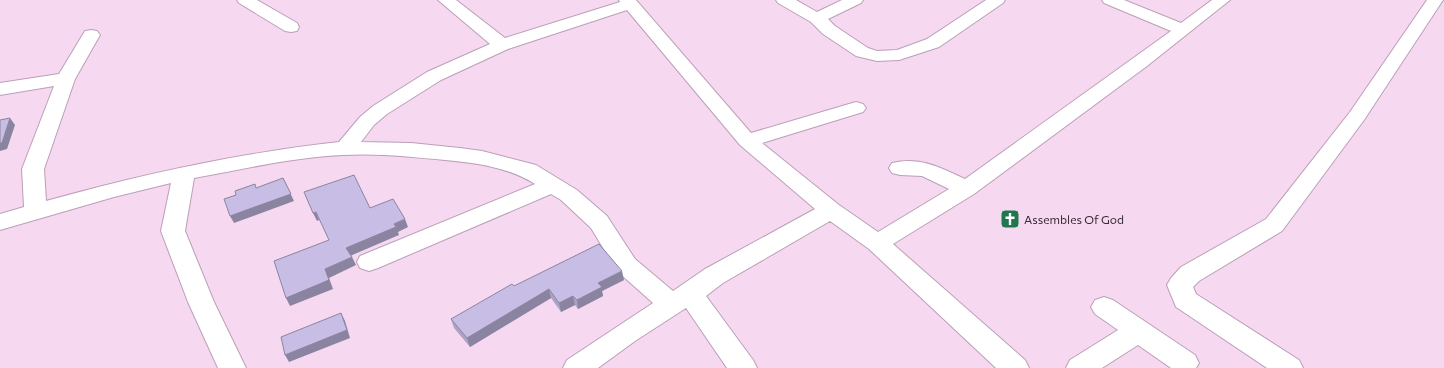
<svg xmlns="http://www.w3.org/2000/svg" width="1444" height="368" viewBox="0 0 1444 368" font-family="Commissioner,sans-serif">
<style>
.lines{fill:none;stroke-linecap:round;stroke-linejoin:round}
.minor-casing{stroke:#ba9fb6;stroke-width:2}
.minor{fill:#fff;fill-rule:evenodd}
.wall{fill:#aba3c5}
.shaded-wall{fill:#8b84a0}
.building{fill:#c7bde5;stroke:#8b84a0}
.labels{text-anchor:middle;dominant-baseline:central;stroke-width:3.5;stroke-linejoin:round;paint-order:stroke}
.poi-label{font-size:12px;fill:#372c35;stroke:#f6d9f1;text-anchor:start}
</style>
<rect width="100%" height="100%" fill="#f6d9f1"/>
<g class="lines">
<defs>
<g id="minor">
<polygon points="237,0 257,0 297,23 299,27 297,31 291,32 285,31 239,3"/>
<path d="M438,0h18l49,38 115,-36 -1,-2h17l115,133 98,-29 7,-2 7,2 3,4 -3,4 -101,31 77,62 39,27 71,-43 -27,-13 -22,-1 -8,-2 -3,-5 3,-5c28,-7 49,5 73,16l206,-148 -67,-28 -2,-3h22l57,23 31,-23h18l-83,66 -173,128 -81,50 132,116 4,8h-33l-127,-119 -39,-28 -107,62 -17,13 47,64 4,8h-30l-41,-60 -51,33 -37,27h-35l4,-8 86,-57 -36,-32 -26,-43 -30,-28 -10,-6 -173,74 -9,3 -9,-3 -3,-6 3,-6 175,-72c-27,-17 -59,-21 -90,-24 -33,-3 -68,-7 -101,-5 -50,2 -100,14 -150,23l-9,53 29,71 32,66h-28l-30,-66 -27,-71 10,-48 -57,14 -114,33v-16l24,-7 -2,-38 32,-83 -54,9v-12l59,-9 26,-43 6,-1 6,1 3,4 -25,44 -31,90 2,32c97,-27 193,-48 293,-59l21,-25 13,-11 54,-34 63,-28zM627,10l113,135 75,64 -110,60 -32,22 -38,-32 -28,-43 -30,-26 -41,-25 -54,-14 -22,-3 -49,-5 -50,-1 13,-17 13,-11 54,-34 67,-31z"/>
<polygon points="776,0 796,0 817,12 842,0 863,0 861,3 828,19 835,26 868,48 877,51 897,50 927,39 986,0 1005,0 1003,3 939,47 899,60 877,61 856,56 823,34 811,22 778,3"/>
<polygon points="1427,0 1443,0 1364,120 1282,231 1199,281 1193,287 1196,294 1299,360 1303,368 1267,368 1176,307 1167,285 1171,278 1181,267 1266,219 1350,112"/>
<polygon points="1104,297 1113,300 1195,355 1199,363 1196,368 1171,368 1138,345 1102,368 1066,368 1070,360 1118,330 1095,314 1091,307 1095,300"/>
</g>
</defs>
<use href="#minor" class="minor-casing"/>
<use href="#minor" class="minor"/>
</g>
<polygon class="wall" points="624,280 602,291 603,296 578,309 575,305 561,312 551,298 470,347 454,328 451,319 514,286"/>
<g class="shaded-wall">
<polygon points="10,118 15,125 7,149 0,151 0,143"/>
<polygon points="283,178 294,201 234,223 230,216"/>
<polygon points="316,212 319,220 317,221 313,213"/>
<polygon points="405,219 408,227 398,232 399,235 350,256 346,248 394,224"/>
<polygon points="352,257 356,265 329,278 333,289 290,306 286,298 325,269"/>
<polygon points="622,271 624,280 602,291 603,296 578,309 577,300 598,283"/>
<polygon points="549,289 551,298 470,347 467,338"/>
<polygon points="573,296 575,305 561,312 559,303"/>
<polygon points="341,313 345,321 350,338 289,362 285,355"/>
</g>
<g class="building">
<polygon points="10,118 2,143 0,143 0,120"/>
<polygon points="354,175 370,208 393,199 405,219 394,224 396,227 346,248 352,257 325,269 329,280 286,298 274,261 329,240 316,212 313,213 304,192"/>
<polygon points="283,178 291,194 230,216 224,199 236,195 235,191 255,184 256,188"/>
<polygon points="599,244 622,271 598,283 602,287 577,300 573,296 559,303 549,289 467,338 451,319 512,284 514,286"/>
<polygon points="341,313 347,330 285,355 281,337"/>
</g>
<defs>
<symbol id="church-square" viewBox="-11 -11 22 22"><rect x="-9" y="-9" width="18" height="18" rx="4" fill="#1f784d" stroke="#f6d9f1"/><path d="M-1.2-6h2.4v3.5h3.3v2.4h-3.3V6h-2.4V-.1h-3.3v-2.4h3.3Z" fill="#fff"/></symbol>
</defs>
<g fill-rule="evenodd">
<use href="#church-square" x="999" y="208" width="22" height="22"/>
</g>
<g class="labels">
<g class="poi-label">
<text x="1024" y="219">Assembles Of God</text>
</g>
</g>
</svg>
